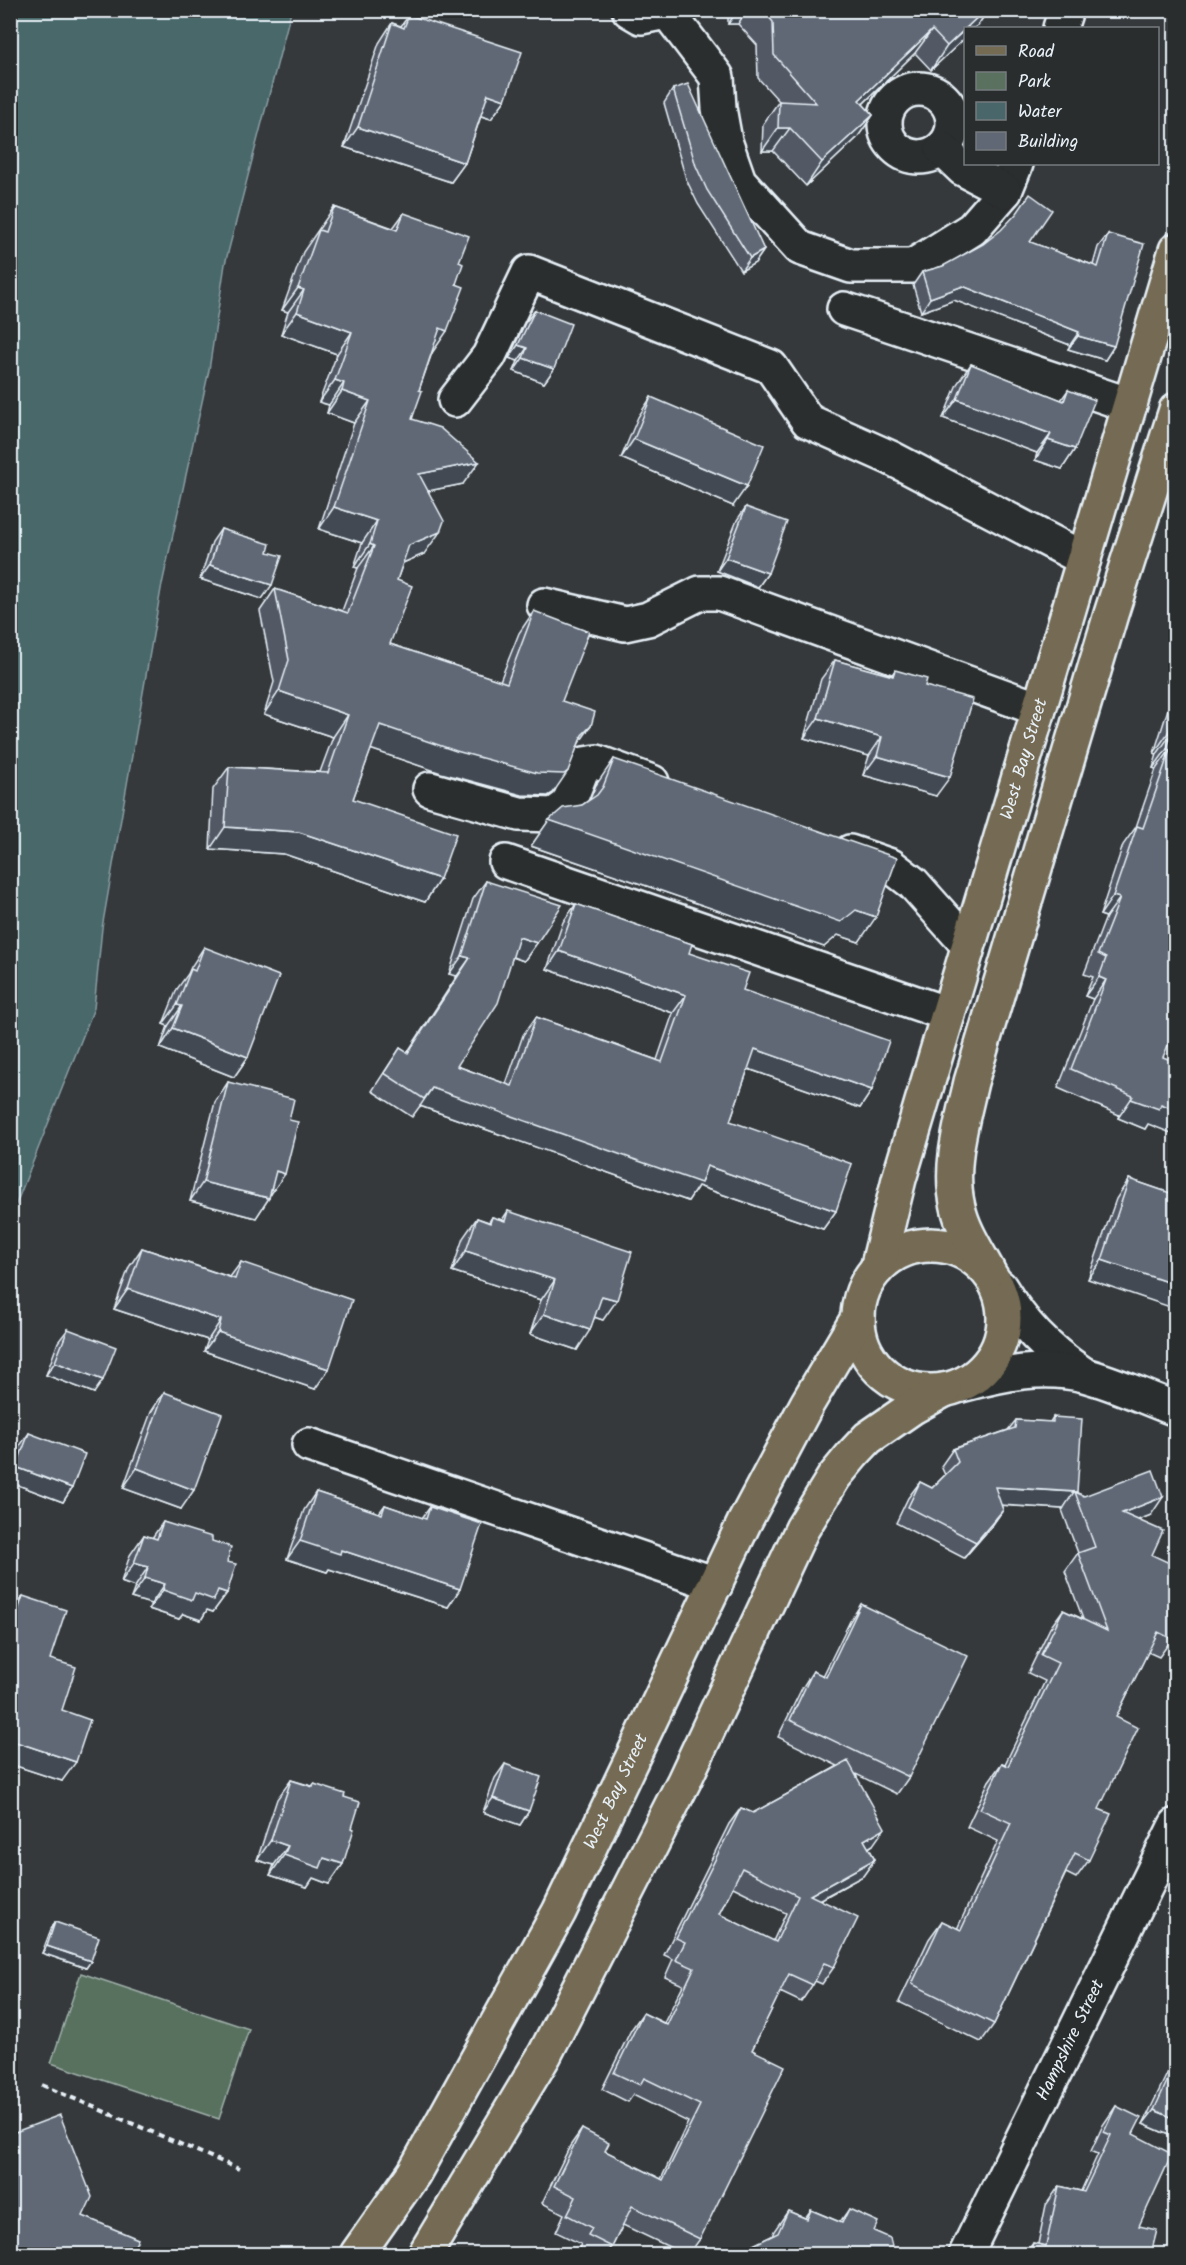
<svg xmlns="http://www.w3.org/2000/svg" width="1186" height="2265" viewBox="0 0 1186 2265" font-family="Kalam,sans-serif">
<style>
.green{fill:#59715e;stroke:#a0b1ab;stroke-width:1.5}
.water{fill:#49676b;stroke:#899ea3;stroke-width:1.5}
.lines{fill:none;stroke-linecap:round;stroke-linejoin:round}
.minor-casing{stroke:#e8f1f8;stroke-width:38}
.major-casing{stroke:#e8f1f8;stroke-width:38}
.path{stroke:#e8f1f8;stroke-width:4;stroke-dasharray:6 4.5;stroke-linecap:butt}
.minor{stroke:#2a2d2e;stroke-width:33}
.major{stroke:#746b52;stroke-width:33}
.wall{fill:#535965;stroke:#e8f1f8;stroke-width:1.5;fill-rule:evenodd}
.shaded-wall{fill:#434953;stroke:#e8f1f8;stroke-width:1.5}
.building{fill:#606876;stroke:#e8f1f8;stroke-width:1.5;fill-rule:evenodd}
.labels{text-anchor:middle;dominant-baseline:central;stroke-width:4.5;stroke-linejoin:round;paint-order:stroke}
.street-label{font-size:18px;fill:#e8f1f8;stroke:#2a2d2e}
</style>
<rect width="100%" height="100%" fill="#35393c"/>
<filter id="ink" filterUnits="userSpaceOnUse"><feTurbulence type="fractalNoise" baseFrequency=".0167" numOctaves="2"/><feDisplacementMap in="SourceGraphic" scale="12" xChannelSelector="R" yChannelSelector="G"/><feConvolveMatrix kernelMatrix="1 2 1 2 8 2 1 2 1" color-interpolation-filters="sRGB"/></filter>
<g filter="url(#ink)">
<polygon class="green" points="81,1973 249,2029 219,2119 51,2063"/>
<polygon class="water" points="11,10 291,11 225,264 209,370 161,589 102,928 94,1008 11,1217"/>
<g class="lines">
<defs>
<g id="minor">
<polyline points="629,10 641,17 666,12"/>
<polyline points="666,10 717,77 719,108 725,141 739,181 800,248 851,266 913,266 972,229 1005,191 1016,164"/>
<polyline points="1060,28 1066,10"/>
<circle cx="919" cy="123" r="34"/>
<polyline points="942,149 963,169 1005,191"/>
<polyline points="844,309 1130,405"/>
<polyline points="455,400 489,356 529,272 771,367 808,421 891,458 1084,559"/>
<polyline points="544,605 625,624 648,619 700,593 719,593 1039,709"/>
<polyline points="430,789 519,814 554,815 568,805 584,764 597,762 652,782"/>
<polyline points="850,852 891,866 913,883 968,945"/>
<polyline points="506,862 948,1014"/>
<path d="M1000,1287c23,38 46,62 83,87"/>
<path d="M961,1385c40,-11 82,-20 123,-10 31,8 62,23 92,34"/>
<polyline points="309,1445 716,1584"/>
<path id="s1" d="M966,2254l210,-429"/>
</g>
<g id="major">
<circle cx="931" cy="1318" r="73"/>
<path id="s2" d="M877,1269l22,-90 277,-929"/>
<path d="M988,1271c-11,-20 -25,-41 -30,-64 -10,-40 4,-85 13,-125l140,-468 65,-204"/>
<path id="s3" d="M357,2254l57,-81 145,-261 185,-389 63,-119 51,-86"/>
<polyline points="425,2254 545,2054 684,1781 802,1529 834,1477 853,1454 868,1438 913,1407 944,1390"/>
</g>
</defs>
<use href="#minor" class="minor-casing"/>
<use href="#major" class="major-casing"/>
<polyline class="path" points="42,2085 239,2169"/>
<use href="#minor" class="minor"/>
<use href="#major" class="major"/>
</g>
<g class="wall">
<polygon points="728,10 988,10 978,25 966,28 966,37 931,70 915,53 863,104 873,115 857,138 806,186 773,151 762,151 763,124 779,101 758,78 757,45 738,24 728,24"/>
<polygon points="409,15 505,100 491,119 481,116 465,163 451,182 344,147 379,43 392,23 401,26"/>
<polygon points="673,89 764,250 755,263 741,271 698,204 686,179 664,103"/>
<polygon points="334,207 393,228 404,213 459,262 432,353 419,390 412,419 463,484 428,491 424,554 403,563 397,580 390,644 500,681 519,633 534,611 562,701 591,726 579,743 553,793 548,796 522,795 441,773 371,749 353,799 440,879 425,902 284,854 210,849 213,789 229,767 320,772 333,737 264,714 274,682 260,611 275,589 342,611 358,568 354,567 362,543 319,529 354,423 327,413 329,405 319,402 337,354 281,334 288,312 282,310 303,252"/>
<polygon points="1108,234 1114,346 1105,360 1068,349 1070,345 954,300 921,312 913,285 922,272 1030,242 1093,265 1098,247"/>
<polygon points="535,310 554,369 544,383 514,371 518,361 509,358 525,323"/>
<polygon points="971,364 1061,400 1068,390 1075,449 1062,469 1035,460 1037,453 943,418 957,384"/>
<polygon points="651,397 733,506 621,458 638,417"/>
<polygon points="746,507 768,573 758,587 717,571 737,520"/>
<polygon points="221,529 268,552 262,599 200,579 212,542"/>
<polygon points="1176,655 1176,684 1167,681"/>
<polygon points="835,660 891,676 895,670 925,686 936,796 863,775 869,756 804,738 821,679"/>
<polygon points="1176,684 1176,962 1174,966 1163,1057 1148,1124 1145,1129 1118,1118 1119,1115 1058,1088 1093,999 1085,996 1093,977 1084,974 1106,917 1100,915 1123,845 1136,827 1156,769 1153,768 1157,754 1154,753"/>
<polygon points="614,759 859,942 838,935 824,947 531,846 549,820 582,805 590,799 596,785"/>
<polygon points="486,881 537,943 524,961 513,957 457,1066 506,1084 523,1035 536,1017 657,1060 673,1013 547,969 563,922 576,904 689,953 743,990 872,1090 860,1108 748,1069 730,1121 836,1211 823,1229 698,1186 688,1201 420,1106 412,1117 372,1091 400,1048 407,1053 457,976 449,974 473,899"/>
<polygon points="204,947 248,1057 234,1077 160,1048 168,1026 163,1024 177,989 188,974 191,967"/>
<polygon points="228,1082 289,1120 271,1194 270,1193 269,1198 256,1218 190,1201 215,1102"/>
<polygon points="1129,1179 1176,1195 1088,1279 1116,1199"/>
<polygon points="508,1211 603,1320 595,1317 577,1350 530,1334 541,1300 452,1271 463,1238 477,1218 489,1222 492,1217 502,1220"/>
<polygon points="142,1248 230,1277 241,1262 315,1389 204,1351 208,1340 114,1309 129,1267"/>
<polygon points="68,1329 94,1393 46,1375 58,1342"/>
<polygon points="164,1392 181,1509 123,1488 151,1412"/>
<polygon points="1053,1417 1077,1493 1084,1496 1151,1515 1138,1520 1152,1555 1172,1639 1159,1657 1148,1652 1116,1717 1089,1860 1076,1878 1066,1873 994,2024 981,2042 899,2002 929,1939 942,1921 957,1929 998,1841 967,1827 989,1781 1002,1763 1005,1764 1045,1681 1028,1673 1050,1628 1063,1610 1083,1619 1065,1571 1078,1553 1062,1510 1063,1509 1001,1505 1003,1510 991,1527 964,1558 896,1523 908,1498 920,1482 932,1488 945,1475 941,1466 953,1449 1008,1430 1016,1420 1050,1422"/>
<polygon points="29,1433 72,1488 63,1502 10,1482 10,1471 19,1447"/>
<polygon points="316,1492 379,1513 385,1505 422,1518 430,1507 460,1589 448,1607 329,1569 327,1572 287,1559 304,1510"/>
<polygon points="163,1522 212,1541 227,1562 227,1593 213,1612 207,1610 201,1620 183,1614 179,1619 149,1609 151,1604 131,1598 135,1587 121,1582 130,1555 144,1535 152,1538"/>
<polygon points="23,1596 50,1659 62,1710 62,1781 10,1764 10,1614"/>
<path d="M861,1604l48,173 -12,17 -41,-20 17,71 -4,3 6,11 -12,17 -43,24 14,67 -12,17 -7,-3 -14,21 -21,-10 -28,58 -52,189 -11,15h-5l-61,-29 -11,22 -6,7h-24l-5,-2 4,-8 -25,-12 8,-18 -22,-11 28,-57 12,-17 23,22 56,28 27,-57 -55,-27 -5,7 -26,-13 29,-59 12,-17 21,10 19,-38 -18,-8 8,-18 -9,-4 65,-131 12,-16 12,5 85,-47 -60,-29 24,-49 11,-17 10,5 27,-55zM733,1887l53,26 -13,28 -54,-27z"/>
<polygon points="505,1764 529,1811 520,1825 483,1812 495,1778"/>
<polygon points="291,1780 312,1786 314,1784 344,1797 352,1828 343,1864 329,1884 313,1878 307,1887 270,1875 274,1865 257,1860 277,1799"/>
<polygon points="55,1922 91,1961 86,1968 42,1953 51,1929"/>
<polygon points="1176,2055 1176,2138 1143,2124"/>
<polygon points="1116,2106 1133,2134 1139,2226 1151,2254 1025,2254 1033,2243 1038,2244 1046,2205 1059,2186 1081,2191 1098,2154 1091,2151 1103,2125"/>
<polygon points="849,2209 874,2231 894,2254 745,2254 751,2246 772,2236 774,2231 788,2211 805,2218 811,2210 840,2222"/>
</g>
<g class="shaded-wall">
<polygon points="738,10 747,10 738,24 728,24"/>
<polygon points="985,10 988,10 978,25 974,28 966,28"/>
<polygon points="966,29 966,37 931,70 947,46"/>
<polygon points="932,30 915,53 843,123 859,100"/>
<polygon points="488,94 505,100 491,119 475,114"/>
<polygon points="873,115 857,138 806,186 822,162"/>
<polygon points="358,127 465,163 451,182 344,147"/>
<polygon points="778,128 790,128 773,151 762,151"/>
<polygon points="764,250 755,263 741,271 750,258"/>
<polygon points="963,286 1079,332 1070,345 954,300 921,312 930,298"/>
<polygon points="298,288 304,290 288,312 282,310"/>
<polygon points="297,312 352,332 337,354 281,334"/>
<polygon points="440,328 447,331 432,353 424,350"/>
<polygon points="1078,336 1114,346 1105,360 1068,349"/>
<polygon points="518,345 527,348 518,361 509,358"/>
<polygon points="523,358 554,369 544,383 514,371"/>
<polygon points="335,380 344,383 329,405 319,402"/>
<polygon points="342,391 370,401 354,423 327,413"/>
<polygon points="957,399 1051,434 1037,453 943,418"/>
<polygon points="634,439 747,486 733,506 621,458"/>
<polygon points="1048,440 1075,449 1062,469 1035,460"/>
<polygon points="479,462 463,484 403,496 419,474"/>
<polygon points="334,507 377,521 362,543 319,529"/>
<polygon points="440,532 424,554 393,567 409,545"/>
<polygon points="370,544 374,546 358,568 354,567"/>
<polygon points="726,558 768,573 758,587 717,571"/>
<polygon points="210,565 272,585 262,599 200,579"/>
<polygon points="1176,670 1176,684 1167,681"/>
<polygon points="279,691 348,715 333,737 264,714"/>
<polygon points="818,718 882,737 869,756 804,738"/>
<polygon points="380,725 568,771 553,793 548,796 522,795 441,773 364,747"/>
<polygon points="1168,733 1171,734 1157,754 1154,753"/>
<polygon points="1167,749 1170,750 1156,769 1153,768"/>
<polygon points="877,756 950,777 936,796 863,775"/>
<polygon points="549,820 856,910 876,917 859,942 838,935 824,947 531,846"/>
<polygon points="225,827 299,832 440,879 425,902 284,854 210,849"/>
<polygon points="1113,896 1120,898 1106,917 1100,915"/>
<polygon points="519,937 537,943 524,961 507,955"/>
<polygon points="559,951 686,995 673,1013 547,969"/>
<polygon points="462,956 470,958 457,976 449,974"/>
<polygon points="1099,977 1106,980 1093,999 1085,996"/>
<polygon points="177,1005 182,1006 168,1026 163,1024"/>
<polygon points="173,1028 248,1057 234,1077 160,1048"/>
<polygon points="755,1049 872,1090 860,1108 743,1067"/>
<polygon points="432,1088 707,1166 836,1211 823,1229 698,1186 688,1201 420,1106"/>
<polygon points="1131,1099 1161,1104 1176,1110 1176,1135 1148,1124 1145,1129 1118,1118"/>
<polygon points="276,1171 285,1174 271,1194 262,1191"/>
<polygon points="203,1182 269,1198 256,1218 190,1201"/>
<polygon points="466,1251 555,1280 541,1300 452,1271"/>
<polygon points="1102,1260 1176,1285 1176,1309 1088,1279"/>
<polygon points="128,1289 221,1320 208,1340 114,1309"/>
<polygon points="602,1296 617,1300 603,1320 588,1315"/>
<polygon points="544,1314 590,1330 577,1350 530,1334"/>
<polygon points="218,1332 329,1369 315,1389 204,1351"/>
<polygon points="55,1362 103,1380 94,1393 46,1375"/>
<polygon points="16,1467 72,1488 63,1502 10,1482 10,1475"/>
<polygon points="137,1468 194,1490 181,1509 123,1488"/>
<polygon points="995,1487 1074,1492 1063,1509 983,1504"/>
<polygon points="1163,1497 1151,1515 1109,1531 1122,1513"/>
<polygon points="1003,1510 991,1527 964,1558 976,1542"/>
<polygon points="300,1541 341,1550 460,1589 448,1607 329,1569 327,1572 287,1559"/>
<polygon points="134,1563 148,1567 135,1587 121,1582"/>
<polygon points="145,1578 165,1584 151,1604 131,1598"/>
<polygon points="163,1590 195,1593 218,1590 227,1593 213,1612 207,1610 201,1620 183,1614 179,1619 149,1609"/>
<polygon points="10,1740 76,1762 62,1781 10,1764"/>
<polygon points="493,1798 529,1811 520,1825 483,1812"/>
<polygon points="885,1828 873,1845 853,1857 864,1840"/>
<polygon points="271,1840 288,1846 274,1865 257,1860"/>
<polygon points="284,1855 324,1858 343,1864 329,1884 313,1878 307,1887 270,1875"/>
<polygon points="875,1859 863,1876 798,1911 810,1895"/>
<polygon points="47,1946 91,1961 86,1968 42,1953"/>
<polygon points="1154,2110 1176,2119 1176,2138 1143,2124"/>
<polygon points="70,2249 83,2254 66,2254"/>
</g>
<g class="building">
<polygon points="763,10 985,10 947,46 932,30 859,100 873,115 822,162 790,128 778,128 779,101 816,103 774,55 773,22"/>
<polygon points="409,15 522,52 505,100 488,94 465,163 358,127 392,23 404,28"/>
<polygon points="688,84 764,250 750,258 707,190 696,166 673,89"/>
<polygon points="1030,194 1052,210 1030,242 1098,267 1108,234 1144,244 1114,346 1078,336 1079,332 963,286 930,298 922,272 943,266 983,244 1001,230 1017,213"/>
<polygon points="334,207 397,230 404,213 469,236 459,262 463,264 456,284 464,287 447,331 440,328 419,390 422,391 412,419 440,428 479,462 419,474 444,521 440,532 409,545 397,580 412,586 390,644 507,683 534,611 589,632 562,701 595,712 591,726 582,735 568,771 564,774 537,773 456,751 380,725 353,799 456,834 440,879 299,832 225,827 229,767 328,773 348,715 279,691 289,660 275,589 348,613 374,546 370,544 377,521 334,507 370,401 342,391 344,383 335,380 352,332 297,312 304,290 298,288 319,230 325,232"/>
<polygon points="535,310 571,324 554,369 523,358 527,348 518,345"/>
<polygon points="971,364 1064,401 1068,390 1095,400 1075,449 1048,440 1051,434 957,399"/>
<polygon points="651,397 764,445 747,486 634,439"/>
<polygon points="746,507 787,522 768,573 726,558"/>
<polygon points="221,529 270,544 268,552 282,556 272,585 210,565"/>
<polygon points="835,660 893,676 895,670 927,679 925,686 973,699 950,777 877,756 882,737 818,718"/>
<polygon points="1176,708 1176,962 1174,966 1176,967 1176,1027 1163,1057 1176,1062 1176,1110 1161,1104 1159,1109 1131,1099 1133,1096 1071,1069 1106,980 1099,977 1106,958 1098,954 1120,898 1113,896 1137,826 1143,828 1170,750 1167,749 1171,734 1168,733"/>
<polygon points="614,759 897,858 876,917 856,910 841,922 549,820 563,808 582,805 597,795 603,787"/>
<polygon points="486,881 562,905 537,943 519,937 498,1003 457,1066 512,1086 536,1017 662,1062 686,995 559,951 576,904 692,944 689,953 749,973 743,990 889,1041 872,1090 755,1049 730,1121 852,1164 836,1211 707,1166 701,1183 432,1088 424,1099 384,1073 400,1048 408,1053 470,958 462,956"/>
<polygon points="204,947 279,976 248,1057 173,1028 182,1006 177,1005 191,969 195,971"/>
<polygon points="228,1082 294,1099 289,1120 298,1122 285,1174 276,1171 269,1198 203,1182"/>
<polygon points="1129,1179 1176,1195 1176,1285 1102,1260"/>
<polygon points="508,1211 632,1252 617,1300 602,1296 590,1330 544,1314 555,1280 466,1251 477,1218 490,1223 492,1217 505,1221"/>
<polygon points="142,1248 235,1279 241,1262 352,1300 329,1369 218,1332 221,1320 128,1289"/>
<polygon points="68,1329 116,1347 103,1380 55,1362"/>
<polygon points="164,1392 222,1414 194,1490 137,1468"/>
<polygon points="1053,1417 1082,1419 1077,1492 995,1487 1003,1510 976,1542 908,1507 920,1482 932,1488 958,1462 953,1449 1015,1428 1016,1420 1053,1422"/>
<polygon points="29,1433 85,1454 72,1488 16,1467"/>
<polygon points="1153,1470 1163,1497 1122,1513 1163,1531 1152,1555 1176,1566 1176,1631 1172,1639 1158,1632 1116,1717 1138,1728 1099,1809 1111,1814 1089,1860 1075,1853 994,2024 912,1984 942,1921 961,1930 1011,1823 980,1809 1002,1763 1008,1766 1058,1663 1041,1655 1063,1610 1107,1631 1078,1553 1095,1547 1075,1492 1084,1496"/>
<polygon points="316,1492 382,1514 385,1505 426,1519 430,1507 482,1524 460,1589 341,1550 340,1554 300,1541"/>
<polygon points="163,1522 212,1537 212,1541 231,1547 227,1562 236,1564 227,1593 218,1590 214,1600 195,1593 192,1600 163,1590 165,1584 145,1578 148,1567 134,1563 144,1535 157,1539"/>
<polygon points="23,1596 66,1610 50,1659 76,1667 62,1710 90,1720 76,1762 10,1740 10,1633"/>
<polygon points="861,1604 968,1656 909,1777 790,1720 813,1671 826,1677"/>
<path d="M848,1761l37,67 -21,12 11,19 -65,36 48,23 -24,49 -10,-4 -11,22 -24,-11 -37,76 33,16 -85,173 -68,-33 -20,41 -24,-12 4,-7 -25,-13 9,-18 -22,-11 28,-57 27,14 -4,8 58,29 37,-75 -56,-27 -4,7 -26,-12 29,-60 24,12 27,-57 -18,-8 9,-18 -9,-4 65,-130 12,5zM742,1868l56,28 -22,46 -57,-28z"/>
<polygon points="505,1764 541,1777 529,1811 493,1798"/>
<polygon points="291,1780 313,1787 314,1784 345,1794 344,1797 360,1802 352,1828 354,1829 343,1864 324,1858 320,1868 284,1855 288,1846 271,1840"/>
<polygon points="55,1922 99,1937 91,1961 47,1946"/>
<polygon points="1176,2062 1176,2119 1154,2110"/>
<polygon points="1116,2106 1141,2118 1133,2134 1172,2154 1139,2226 1157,2230 1151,2254 1030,2254 1033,2243 1046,2246 1059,2186 1084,2192 1111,2135 1104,2132"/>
<polygon points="60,2115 92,2197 83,2216 138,2239 131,2254 83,2254 70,2249 67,2254 10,2254 10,2134"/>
<polygon points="849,2209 878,2222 874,2231 890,2238 894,2254 747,2254 751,2246 778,2233 788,2211 807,2219 811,2210 842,2223"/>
</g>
</g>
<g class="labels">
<g class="street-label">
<text stroke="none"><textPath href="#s2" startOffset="531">West Bay Street</textPath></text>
<text stroke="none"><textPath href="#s3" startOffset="531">West Bay Street</textPath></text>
<text stroke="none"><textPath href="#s1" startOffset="238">Hampshire Street</textPath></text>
</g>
</g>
<rect width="1186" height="2265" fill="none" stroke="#2a2d2e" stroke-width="36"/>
<rect x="18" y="18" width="1150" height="2229" fill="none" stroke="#e8f1f8" stroke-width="2" filter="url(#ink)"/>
<rect x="964" y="27" width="195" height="138" fill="#2a2d2e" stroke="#767b7f" stroke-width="1.5"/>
<rect x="976" y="46" width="30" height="9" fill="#746b52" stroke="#767b7f" stroke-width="1.5"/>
<text x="1018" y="57" font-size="18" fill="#e8f1f8">Road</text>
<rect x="976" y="72" width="30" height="18" fill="#59715e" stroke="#767b7f" stroke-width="1.5"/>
<text x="1018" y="87" font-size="18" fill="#e8f1f8">Park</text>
<rect x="976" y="102" width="30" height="18" fill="#49676b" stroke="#767b7f" stroke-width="1.5"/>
<text x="1018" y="117" font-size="18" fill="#e8f1f8">Water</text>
<rect x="976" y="132" width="30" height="18" fill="#606876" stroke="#767b7f" stroke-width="1.5"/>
<text x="1018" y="147" font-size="18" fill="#e8f1f8">Building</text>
</svg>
